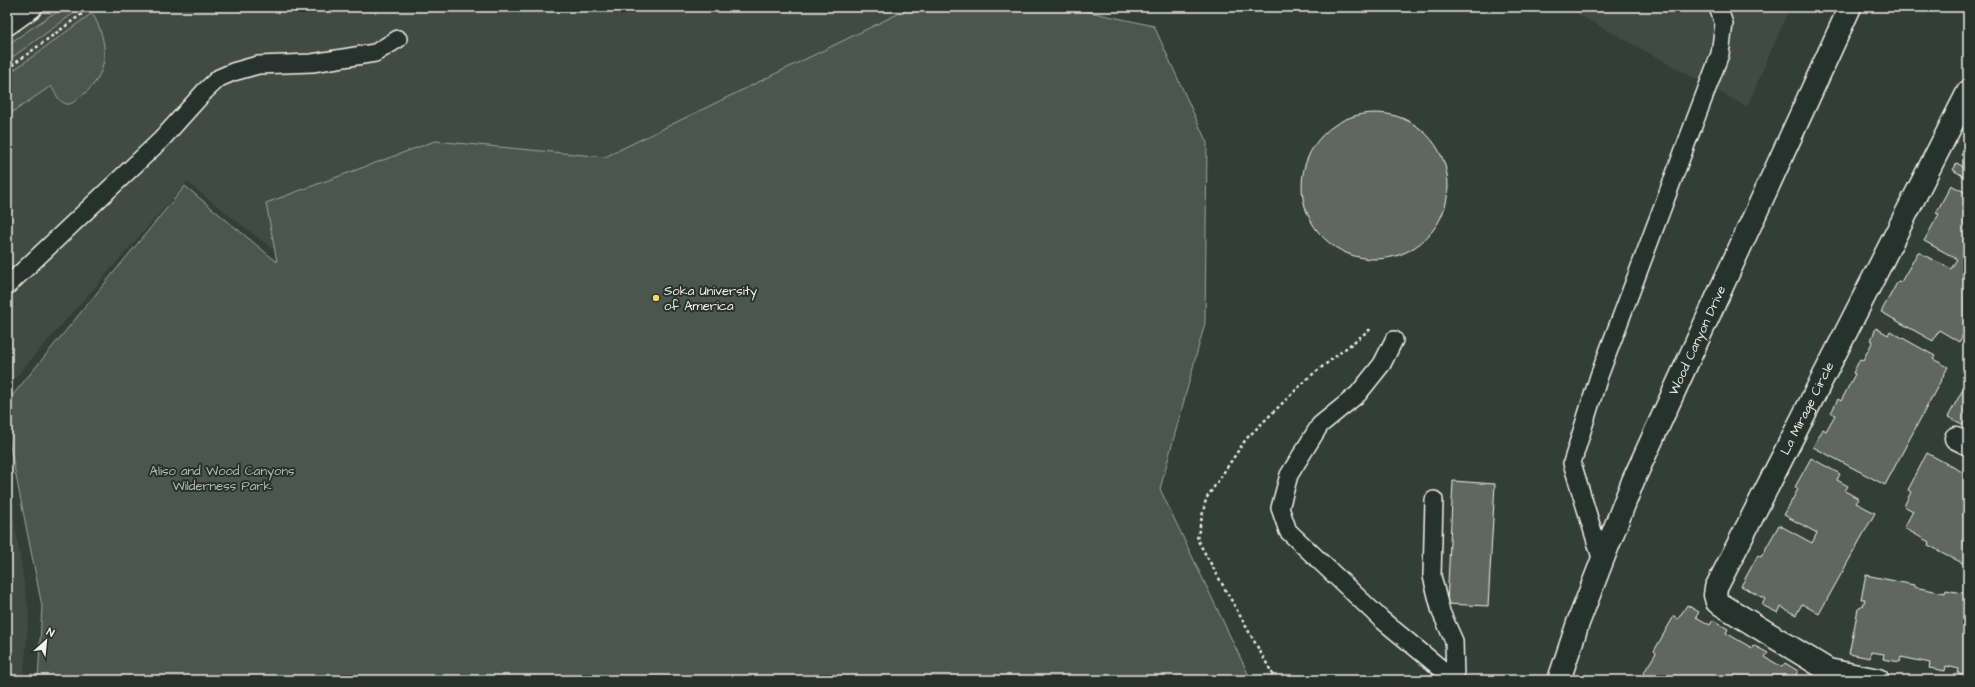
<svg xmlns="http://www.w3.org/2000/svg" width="1975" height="687" viewBox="0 0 1975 687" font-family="'Architects Daughter',sans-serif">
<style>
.built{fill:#404b44}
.green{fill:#4c564f;stroke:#a0a49c}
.building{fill:#5f6861;stroke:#f4f1e8}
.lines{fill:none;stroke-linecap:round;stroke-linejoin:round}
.service-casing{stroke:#f4f1e8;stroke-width:20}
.minor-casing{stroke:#f4f1e8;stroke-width:25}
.tertiary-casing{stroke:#f4f1e8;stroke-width:25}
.secondary-casing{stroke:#f4f1e8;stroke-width:25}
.path{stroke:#f4f1e8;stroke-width:2.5;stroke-dasharray:3 3;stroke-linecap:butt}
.service{stroke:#26332d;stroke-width:17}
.minor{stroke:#26332d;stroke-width:22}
.tertiary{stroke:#26332d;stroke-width:22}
.secondary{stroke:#26332d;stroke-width:22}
.poi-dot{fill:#ffd166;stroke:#26332d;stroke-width:1.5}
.labels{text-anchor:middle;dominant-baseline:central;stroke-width:4;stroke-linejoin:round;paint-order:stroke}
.poi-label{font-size:13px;fill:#f4f1e8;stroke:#26332d;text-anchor:start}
.street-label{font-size:13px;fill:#f4f1e8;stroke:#26332d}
.park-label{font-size:13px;fill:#b9bbb2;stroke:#26332d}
</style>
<rect width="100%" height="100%" fill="#323e38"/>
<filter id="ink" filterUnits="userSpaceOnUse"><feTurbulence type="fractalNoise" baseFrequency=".025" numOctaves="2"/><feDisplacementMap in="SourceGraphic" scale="8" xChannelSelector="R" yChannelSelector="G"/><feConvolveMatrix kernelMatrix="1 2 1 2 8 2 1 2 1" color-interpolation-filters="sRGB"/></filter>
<g filter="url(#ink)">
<g class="built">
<polygon points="7,7 1045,7 614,516 187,182 7,387"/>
<polygon points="1565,7 1790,7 1747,107"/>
<polygon points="7,473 29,615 23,680 7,680"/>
</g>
<g class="green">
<polygon points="69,7 81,8 7,61 7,45 51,15"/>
<polygon points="912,7 1067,7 1154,26 1207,143 1205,323 1160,489 1251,680 38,680 42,606 7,431 7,402 185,186 277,262 266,203 435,141 605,157"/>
<path d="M92,13c18,30 18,63 -12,84 -4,3 -8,8 -13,7 -8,-1 -12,-12 -16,-18l-44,30v-41z"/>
</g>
<g class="building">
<circle cx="1375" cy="186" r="73"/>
<polygon points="1968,143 1968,159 1961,155"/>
<polygon points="1957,163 1968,170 1968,179 1953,170"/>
<polygon points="1951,185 1968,194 1968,326 1959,342 1939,330 1933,341 1881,312 1898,281 1901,282 1918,252 1951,269 1957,259 1924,241 1939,214 1936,213"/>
<polygon points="1876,328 1888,335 1890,331 1935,356 1933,359 1948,367 1885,485 1813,447 1823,429 1826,431 1835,415 1831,413 1838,399 1841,401 1855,374 1853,373 1860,359 1863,360 1873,341 1871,340"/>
<polygon points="1968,380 1968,424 1965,422 1964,425 1948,417"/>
<polygon points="1927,453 1968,475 1968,518 1964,526 1968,528 1968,566 1928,545 1929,542 1904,528 1913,511 1904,506 1911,492 1908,490"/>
<polygon points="1811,458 1840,474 1837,480 1848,486 1845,491 1859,499 1856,503 1875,513 1819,614 1802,604 1796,615 1781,607 1778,613 1762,605 1765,599 1741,586 1758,555 1761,557 1779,525 1812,543 1817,533 1784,515 1798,489 1795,487"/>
<polygon points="1453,481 1495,484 1488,606 1447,604"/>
<polygon points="1866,575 1914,585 1914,587 1945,593 1946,590 1968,594 1968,676 1958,674 1959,669 1946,666 1945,671 1929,668 1930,663 1901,657 1900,662 1883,659 1884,654 1871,652 1870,658 1849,654 1858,609 1863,606 1865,599 1861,599"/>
<polygon points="1687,605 1699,612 1696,617 1710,625 1713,620 1728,629 1726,633 1752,648 1753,645 1768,653 1765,657 1782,667 1785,663 1798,671 1793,680 1652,680 1643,674 1656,653 1654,651 1674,616 1678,619"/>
</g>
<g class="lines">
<defs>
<g id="service">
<polyline points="7,286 161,140 205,91 219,78 233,72 258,65 312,63 375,53 398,39"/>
<polyline points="1394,340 1382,364 1358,394 1320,425 1289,475 1280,508 1288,531 1382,620 1455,680"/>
<polyline points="1434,500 1432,576 1441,612 1454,641 1455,679"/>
<polyline points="1602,561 1572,463 1599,376 1720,54 1724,24 1718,7"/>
</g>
<g id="minor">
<polyline points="1956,438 1968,444"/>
<path id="s1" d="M1878,680l-50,-10 -111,-68 -2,-7 1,-7 252,-496"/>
</g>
<polyline id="tertiary" points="7,24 31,7"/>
<g id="secondary">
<path id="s2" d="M1559,680l19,-57 55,-142 217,-474"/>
</g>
</defs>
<use href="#service" class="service-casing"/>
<use href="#minor" class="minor-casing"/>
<use href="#tertiary" class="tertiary-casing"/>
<use href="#secondary" class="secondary-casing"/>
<g class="path">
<polyline points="7,69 86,11"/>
<polyline points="1276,680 1197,539 1206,499 1246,439 1308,378 1369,330 1373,331"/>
</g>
<use href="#service" class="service"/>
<use href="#minor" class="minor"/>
<use href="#tertiary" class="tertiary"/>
<use href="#secondary" class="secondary"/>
</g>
</g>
<circle class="poi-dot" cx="656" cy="298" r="4"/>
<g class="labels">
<g class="poi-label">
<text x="664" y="291">Soka University<tspan x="664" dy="15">of America</tspan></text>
</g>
<g class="street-label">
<text stroke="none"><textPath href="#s2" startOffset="367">Wood Canyon Drive</textPath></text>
<text stroke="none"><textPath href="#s1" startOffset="397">La Mirage Circle</textPath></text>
</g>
<g class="park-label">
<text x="222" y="471">Aliso and Wood Canyons<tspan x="222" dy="15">Wilderness Park</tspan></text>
</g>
</g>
<rect width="1975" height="687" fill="none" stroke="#26332d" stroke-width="24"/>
<rect x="12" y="12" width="1951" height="663" fill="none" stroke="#f4f1e8" stroke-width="1.5" filter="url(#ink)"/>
<g transform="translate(46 641) rotate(27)" stroke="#26332d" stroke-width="3" paint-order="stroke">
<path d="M0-3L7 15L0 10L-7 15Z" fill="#f4f1e8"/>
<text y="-6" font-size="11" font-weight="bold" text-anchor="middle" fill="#f4f1e8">N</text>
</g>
</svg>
